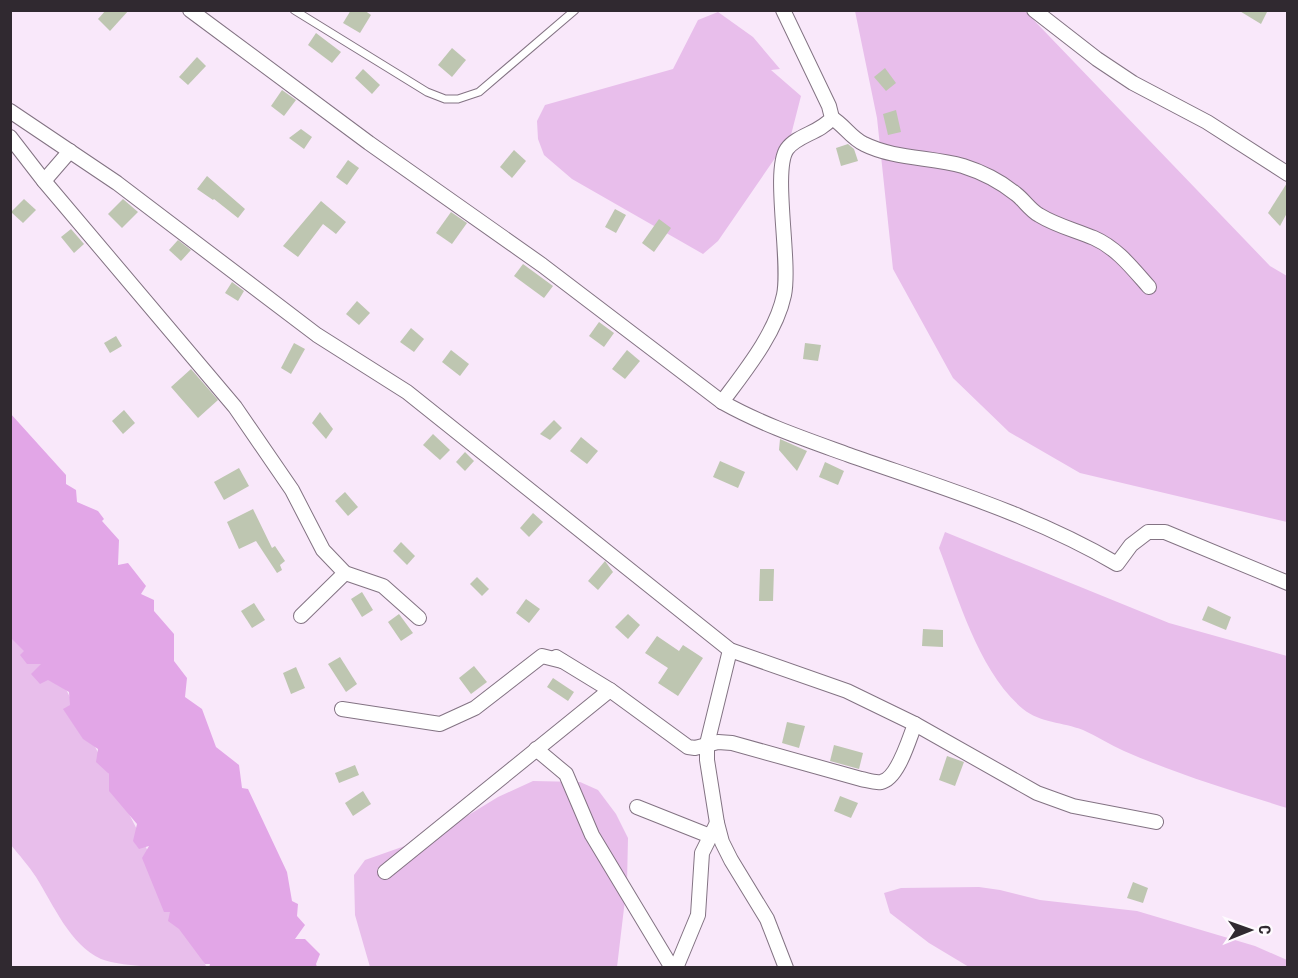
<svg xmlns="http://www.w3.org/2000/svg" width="1298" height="978" viewBox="0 0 1298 978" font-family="'Roboto Condensed',sans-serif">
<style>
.green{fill:#e8beeb}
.water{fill:#e2a6e7}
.building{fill:#bec6b1}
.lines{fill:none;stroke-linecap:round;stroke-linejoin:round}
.service-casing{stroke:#837383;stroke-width:9}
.minor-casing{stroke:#837383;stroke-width:16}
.service{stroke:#fff;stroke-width:7}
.minor{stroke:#fff;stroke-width:14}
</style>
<rect width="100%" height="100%" fill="#f9e8fa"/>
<g class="green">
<polygon points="855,11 1025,11 1270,266 1287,276 1287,522 1080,473 1009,432 953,378 893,269 877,118"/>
<polygon points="718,12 753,37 780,69 771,70 801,96 791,135 718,241 703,254 572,179 544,155 538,139 537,121 545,105 673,69 698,20"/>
<path d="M945,532l224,91 118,33v152c-55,-17 -110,-34 -163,-57 -14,-6 -27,-15 -41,-21 -20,-8 -43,-7 -60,-21 -44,-37 -64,-109 -84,-161z"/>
<path d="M10,604l24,22 172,340c-25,2 -83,2 -105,-7 -31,-14 -48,-55 -65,-82 -7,-11 -17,-22 -25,-32z"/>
<polygon points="533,781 580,782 598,790 616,814 628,838 627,883 617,967 370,967 355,915 354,875 365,860 436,835 498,797"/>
<polygon points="979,887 1000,890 1040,900 1137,911 1255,946 1287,960 1287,967 969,967 929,943 890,913 884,893 901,888"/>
</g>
<polygon class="water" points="10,413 66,475 66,484 76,490 77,502 98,511 104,519 102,521 119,540 118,565 128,563 146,586 141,594 154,600 154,611 174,634 174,661 187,678 185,697 202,709 216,747 239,765 242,788 248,789 287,872 292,901 298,904 297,916 305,925 295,939 305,939 320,954 316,964 317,967 209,968 210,964 205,964 179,929 168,921 170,912 164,912 142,858 149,846 139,849 133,841 137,824 109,791 109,774 96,762 98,749 83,739 63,709 70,705 69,692 48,680 40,684 31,674 41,664 27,664 20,655 24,651 11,638"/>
<g class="building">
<polygon points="106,10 129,10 110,31 98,19"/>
<polygon points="351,10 364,10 371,15 360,33 343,23"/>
<polygon points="1238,10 1268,10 1261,24"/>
<polygon points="316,33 341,52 332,63 308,45"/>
<polygon points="452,48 466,60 452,77 438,65"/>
<polygon points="197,57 206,66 188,85 179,77"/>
<polygon points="885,68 896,83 886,91 874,77"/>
<polygon points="363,69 380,85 372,94 355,78"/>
<polygon points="282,90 296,100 284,116 271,106"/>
<polygon points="896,110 901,132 888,135 883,114"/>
<polygon points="301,129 312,137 304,149 289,138"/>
<polygon points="848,144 854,149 858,161 841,166 836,148"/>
<polygon points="514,150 526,161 512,178 500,167"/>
<polygon points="348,160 359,168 347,185 336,177"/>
<polygon points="207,176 245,209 238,218 214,199 213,200 197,189"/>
<polygon points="1287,183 1287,213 1280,226 1268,213"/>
<polygon points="24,199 36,210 23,223 11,212"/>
<polygon points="123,199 138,212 122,228 108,214"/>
<polygon points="321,201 346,222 336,234 323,224 298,257 283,246"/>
<polygon points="615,209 626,215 616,233 605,227"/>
<polygon points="451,212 467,223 452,244 436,233"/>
<polygon points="659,219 671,228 654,252 642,243"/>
<polygon points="71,229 84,244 74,253 61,237"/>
<polygon points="178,240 191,250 181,261 169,250"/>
<polygon points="523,264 553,286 544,298 514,276"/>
<polygon points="232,282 244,291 238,301 225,293"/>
<polygon points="357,301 370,313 359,325 346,314"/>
<polygon points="599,322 614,333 604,347 589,336"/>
<polygon points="411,328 424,339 414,352 400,342"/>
<polygon points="116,336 122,346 110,353 104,343"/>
<polygon points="294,343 305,349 291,374 281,368"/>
<polygon points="805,343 821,345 818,361 803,359"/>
<polygon points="451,350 469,364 460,376 442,362"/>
<polygon points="627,350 640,361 625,379 612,369"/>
<polygon points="191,369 218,400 198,418 171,387"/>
<polygon points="124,410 135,423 123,434 112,421"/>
<polygon points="320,412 333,429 326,439 312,423"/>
<polygon points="554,420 562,428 550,440 540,434"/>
<polygon points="433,434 450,450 440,460 423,445"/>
<polygon points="581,437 598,451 587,464 570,451"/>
<polygon points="780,439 807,451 797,471 779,450"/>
<polygon points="465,452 474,461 465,471 456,462"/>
<polygon points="720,461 745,472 738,488 713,477"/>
<polygon points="825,462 844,471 838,485 819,477"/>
<polygon points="239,468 249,486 224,500 214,482"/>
<polygon points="345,492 358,507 348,516 335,501"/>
<polygon points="253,509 272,548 275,546 285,561 280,565 282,570 277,573 256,541 239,549 227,522"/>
<polygon points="533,513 543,522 529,537 520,528"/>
<polygon points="401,542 415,556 407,565 393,551"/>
<polygon points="605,561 613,572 598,590 588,581"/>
<polygon points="760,569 774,569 773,601 759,601"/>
<polygon points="477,577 489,589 482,596 470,584"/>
<polygon points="362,592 373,610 362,617 351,599"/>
<polygon points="526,599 540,609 529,623 516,613"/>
<polygon points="254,603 265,620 252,628 241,611"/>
<polygon points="1208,606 1231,617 1226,630 1202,620"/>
<polygon points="399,614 413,633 401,641 388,622"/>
<polygon points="628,614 640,625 628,639 615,627"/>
<polygon points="923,629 943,630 943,647 922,646"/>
<polygon points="657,636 679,651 683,645 703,658 678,696 658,683 668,668 645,653"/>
<polygon points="340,657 357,684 346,692 328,664"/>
<polygon points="474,666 487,682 471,694 459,678"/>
<polygon points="296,667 305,688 291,694 283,673"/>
<polygon points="553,678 574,692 568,701 547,687"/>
<polygon points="787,722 805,726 799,748 782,743"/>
<polygon points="834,745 863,753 859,769 830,761"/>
<polygon points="947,756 964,762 955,786 939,780"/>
<polygon points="355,765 359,775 339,783 335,773"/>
<polygon points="363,791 371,804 353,816 345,803"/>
<polygon points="840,796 858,803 851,818 834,811"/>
<polygon points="1133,882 1148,888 1143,903 1127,898"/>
</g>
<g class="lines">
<defs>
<polyline id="service" points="294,10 427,92 445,99 458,99 479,92 575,10"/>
<g id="minor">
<path d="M190,10l179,133 173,122 180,137c41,23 83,37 127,53 91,32 185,60 268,109l14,-19 17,-13h17l123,51"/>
<polyline points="1034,10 1097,59 1133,83 1207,122 1288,174"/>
<polyline points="10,111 117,183 317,335 407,392 730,650 847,691 915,724 1037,793 1073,806 1156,822"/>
<path d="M832,118c12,7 19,20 32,26 30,15 67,13 99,22 19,6 37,15 53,28 8,6 14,16 23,21 18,11 36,15 55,23 23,10 39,31 55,49"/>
<polyline points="10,137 44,181 235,407 292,490 323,550 345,573 383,586 419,618"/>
<polyline points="44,181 70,151"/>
<path d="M722,402c23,-31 54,-69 62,-107 7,-34 -12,-125 3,-146 10,-14 33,-16 45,-31l-3,-12 -46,-96"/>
<polyline points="301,616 345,573"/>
<polyline points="730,650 707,744 707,760 717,823 722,842 731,860 767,919 786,968"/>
<path d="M556,657l54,33 78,57 7,1 23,-6 14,1 129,36c6,1 13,4 20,3 17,-3 28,-43 34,-58"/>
<polyline points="342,709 440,724 475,708 542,656 562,661"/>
<polyline points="536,749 566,774 592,835 672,968"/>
<polyline points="637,807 710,836"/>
<polyline points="385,872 610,690"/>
<polyline points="676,968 698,915 702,853 717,823"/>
</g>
</defs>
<use href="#service" class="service-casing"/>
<use href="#minor" class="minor-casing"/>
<use href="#service" class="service"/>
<use href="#minor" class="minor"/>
</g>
<rect width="1298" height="978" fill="none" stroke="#302930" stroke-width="24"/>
<g transform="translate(1250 930) rotate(89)" stroke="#fefafe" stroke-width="4.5" paint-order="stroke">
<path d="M0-4.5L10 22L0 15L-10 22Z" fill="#302930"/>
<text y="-9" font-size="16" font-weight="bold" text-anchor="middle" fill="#302930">С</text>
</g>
</svg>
